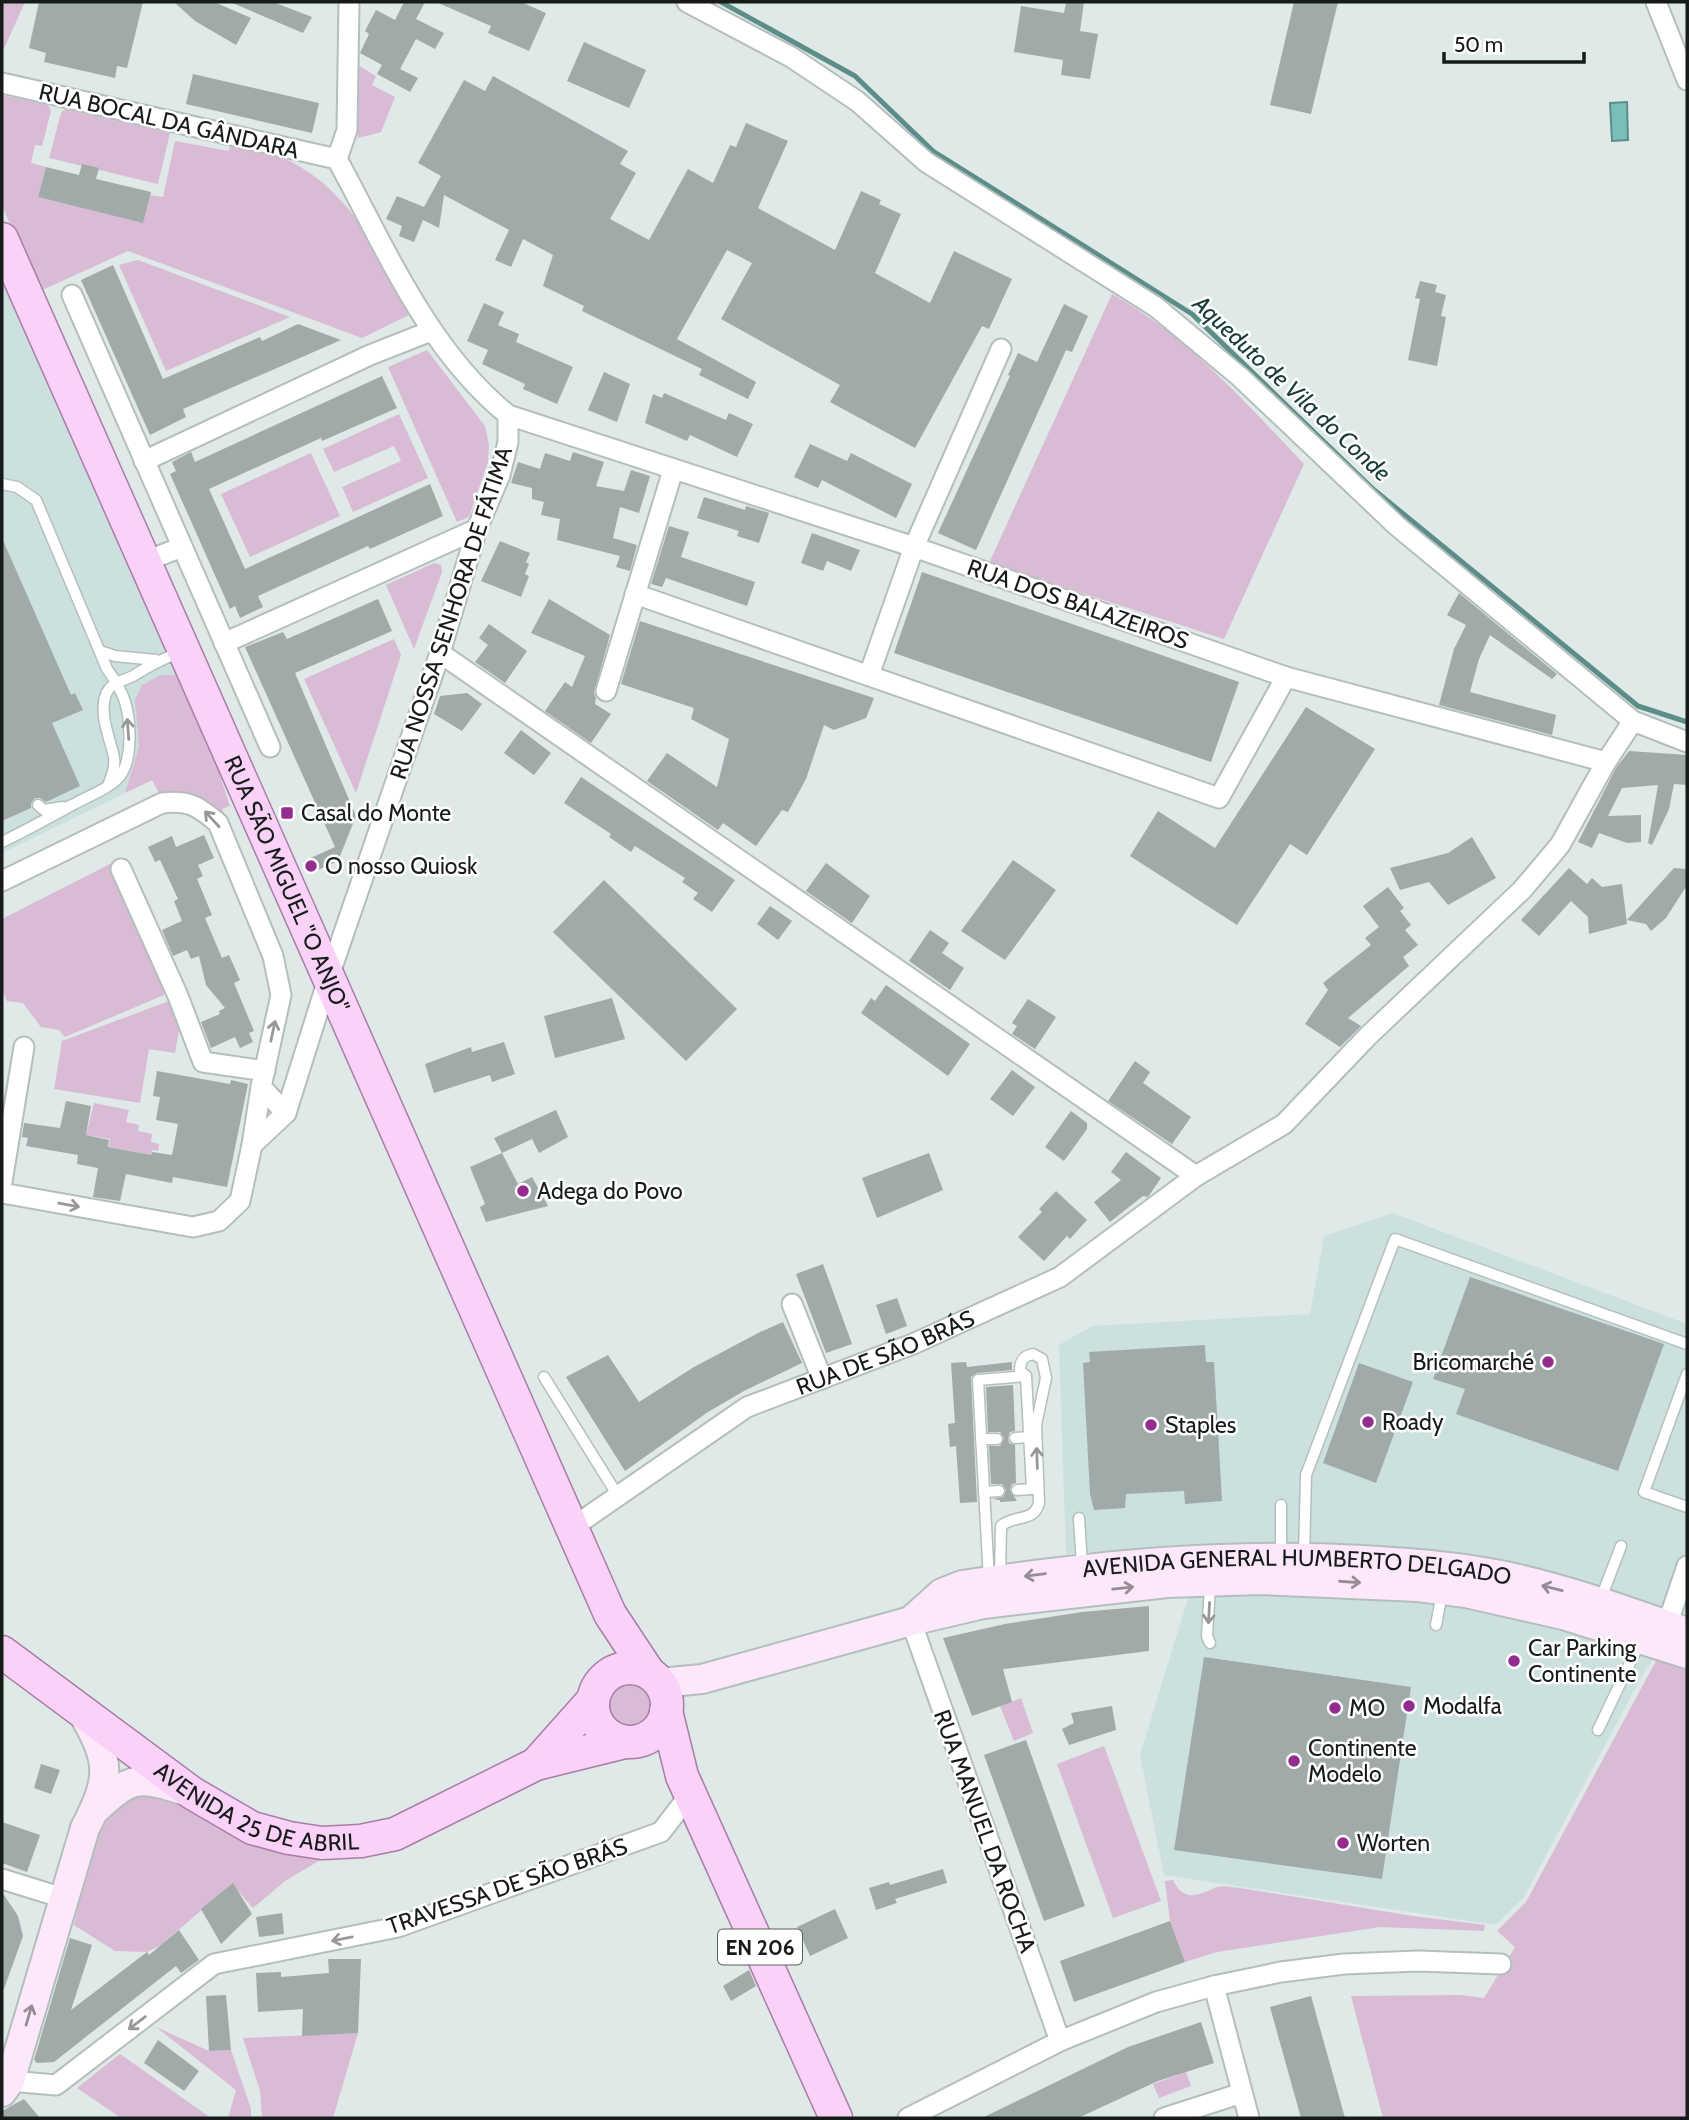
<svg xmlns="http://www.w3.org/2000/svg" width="1689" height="2120" viewBox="0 0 1689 2120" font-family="Cabin,sans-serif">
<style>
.built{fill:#cce1df}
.green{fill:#d9bbd5}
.water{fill:#7abeb8;stroke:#5c8d89;stroke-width:2}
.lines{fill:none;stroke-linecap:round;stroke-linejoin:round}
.stream{stroke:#5c8d89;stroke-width:5}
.building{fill:#a0aaa9}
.lane-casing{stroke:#b4bfbd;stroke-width:13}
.street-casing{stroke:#b4bfbd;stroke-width:23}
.secondary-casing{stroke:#b4bfbd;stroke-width:32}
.primary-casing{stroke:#a97da6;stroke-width:35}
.lane{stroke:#fff;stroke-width:10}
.street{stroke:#fff;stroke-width:19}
.secondary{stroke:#fde8fb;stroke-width:28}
.primary{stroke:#fad1f7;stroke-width:32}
.oneway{stroke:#979898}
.oneway2{stroke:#968c96}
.poi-dot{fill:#942b8f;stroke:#fff;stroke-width:2.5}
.labels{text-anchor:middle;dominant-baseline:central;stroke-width:5;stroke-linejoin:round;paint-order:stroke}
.shield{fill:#fff;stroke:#5d5f5f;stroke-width:2}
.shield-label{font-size:21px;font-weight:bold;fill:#171b1b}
.street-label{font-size:23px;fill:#171b1b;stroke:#fff}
.poi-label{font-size:23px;fill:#171b1b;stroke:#fff;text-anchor:start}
.water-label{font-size:24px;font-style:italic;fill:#1a3c39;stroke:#fff}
</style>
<rect width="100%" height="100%" fill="#dee9e8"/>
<g class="built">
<polygon points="2,276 212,751 2,853"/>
<polygon points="1393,1213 1687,1324 1687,1609 1643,1674 1524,1897 1496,1925 1164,1875 1140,1755 1188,1598 1190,1544 1066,1554 1059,1345 1092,1326 1310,1314 1324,1236"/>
</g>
<g class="green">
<polygon points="2,2 25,2 2,53"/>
<polygon points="356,64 376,76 372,85 395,97 381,132 358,138"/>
<path d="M2,95l46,10 3,6 -9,35 -7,-1 -4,18 15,4 -8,30 105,25 7,-27 13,2 12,-56 53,10 4,-7c14,3 29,5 42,10 74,29 102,95 139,159l-51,25 -234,-87 -90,41 -36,-87z"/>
<polygon points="65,109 170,133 158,184 49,158 61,113"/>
<polygon points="138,260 290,317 166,371 119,265"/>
<path d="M1112,294c75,42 133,108 192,170l-80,175 -235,-76z"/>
<polygon points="427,350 485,426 489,445 488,462 469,517 457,522 388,367"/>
<polygon points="399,414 428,478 353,512 342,487 401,461 394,446 334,472 323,449"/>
<polygon points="311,453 340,516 250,557 221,494"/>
<polygon points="434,563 441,565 442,572 414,649 386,585"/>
<polygon points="394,639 401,655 356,793 304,679"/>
<path d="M161,675h18l33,76 18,55 -8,3 2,4 -3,2c-18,-18 -36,-26 -61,-20l-8,-15 -27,13 14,-46 -4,-47 7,-15z"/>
<polygon points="110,864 171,992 65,1037 59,1030 41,1027 23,1003 7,1001 2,990 2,919"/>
<polygon points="169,1001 180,1024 175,1053 149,1049 140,1103 54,1089 62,1041"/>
<polygon points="94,1103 129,1110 126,1122 139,1125 138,1131 152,1134 151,1142 159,1144 158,1151 152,1150 151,1155 109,1147 110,1139 86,1135"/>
<polygon points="1657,1659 1687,1670 1687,2118 1383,2118 1351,1996 1460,1995 1484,1998 1515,1947 1497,1931 1526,1902"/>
<circle cx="630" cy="1706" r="28"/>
<polygon points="1021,1698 1033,1733 1014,1741 1000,1706"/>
<polygon points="1104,1746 1161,1901 1113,1918 1057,1764"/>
<path d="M127,1794h34l67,37 101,24 -44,26 -32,27 -21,-24 -71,61 -14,7 -32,-1 -41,-26c10,-45 19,-98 53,-131z"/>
<path d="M1173,1880c11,24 27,14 44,7 6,-2 17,1 23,1l173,28 72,9 -1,6 -104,-4 -163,25 -32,10 -15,-41 -5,-40z"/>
<polygon points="156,2027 209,2051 231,2050 251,2109 251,2118 228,2118 236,2090"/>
<polygon points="358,2033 333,2118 262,2118 260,2091 243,2038"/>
<polygon points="120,2054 211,2118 121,2118 77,2088"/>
<polygon points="1186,2072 1191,2086 1159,2098 1153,2084"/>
</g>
<polygon class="water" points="1627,102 1628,140 1612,141 1610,103"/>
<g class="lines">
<polyline class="stream" points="721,2 855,76 933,151 1192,314 1373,489 1638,706 1687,722"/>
</g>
<g class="building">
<polygon points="39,2 143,2 127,68 117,66 115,78 44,62 46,53 29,48"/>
<polygon points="174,2 214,2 251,18 236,45 195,21"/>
<polygon points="230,2 273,2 312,17 303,33"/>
<polygon points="404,2 425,2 416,19 444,33 435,49 416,39 400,69 418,78 410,92 377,74 382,65 360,53 369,34 365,31 376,10 395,20"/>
<polygon points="436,2 521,2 546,13 529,51 488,33 491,26"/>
<polygon points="1066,2 1084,2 1080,31 1098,34 1090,79 1061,75 1063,60 1014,52 1021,6 1064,13"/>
<polygon points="1294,2 1338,2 1311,114 1270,105"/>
<polygon points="584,42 646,70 629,108 567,81"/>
<polygon points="193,74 319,103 312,133 186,104"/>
<polygon points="493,76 628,151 620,164 636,173 610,219 649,240 688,169 713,183 730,145 736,147 746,123 788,141 758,208 835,250 861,191 881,200 879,204 901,214 875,273 930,303 954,251 1012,279 989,329 982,326 915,448 830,402 840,385 721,319 752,263 727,250 677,339 756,382 748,399 699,375 702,369 582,311 584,306 543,286 553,255 523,239 511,267 495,260 509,230 444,195 439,228 423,220 414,242 399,236 402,226 386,219 397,196 424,207 441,176 418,163 464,80 485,91"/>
<polygon points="82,164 99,168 96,179 151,192 143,223 38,197 46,167 79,175"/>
<polygon points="113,265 163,379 260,337 262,341 298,324 341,340 183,409 186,417 150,435 81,280"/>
<polygon points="1420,281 1437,285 1435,292 1446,295 1441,316 1446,317 1437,366 1408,360 1420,299 1415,298"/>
<polygon points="484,303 504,312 498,325 519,334 516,342 573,367 557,404 523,389 525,384 482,364 488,350 467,341"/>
<polygon points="1064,304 1088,316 1072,352 1066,350 976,550 938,533 1010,376 1008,375 1018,353 1037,362"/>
<polygon points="604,372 630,384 617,422 588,410"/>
<polygon points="382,376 397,408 322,441 321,438 209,489 245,569 430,484 443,516 370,549 368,546 258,596 263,607 240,618 235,606 230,609 170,474 176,471 172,462 191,452 195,462"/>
<polygon points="664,393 726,420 729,413 753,424 737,457 690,435 687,441 645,423 653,394 662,398"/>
<polygon points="810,444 847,461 851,453 912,484 896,518 822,480 818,488 794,477"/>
<polygon points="573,452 604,462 596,486 624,491 631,470 650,476 639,513 620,507 613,538 637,545 630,571 616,567 620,556 557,540 560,519 541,515 544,502 532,499 532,488 511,483 518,462 540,469 545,453 570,461"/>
<polygon points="704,497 745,510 746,506 769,513 759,543 737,536 739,531 697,518"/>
<polygon points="669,526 689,532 681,557 755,582 747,606 666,578 662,587 651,584"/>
<polygon points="812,533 860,550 851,571 827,561 823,571 801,563"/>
<polygon points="2,538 71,695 75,693 83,710 52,723 80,786 46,802 40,798 35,798 31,803 31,808 2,821"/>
<polygon points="500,541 530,553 526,562 529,564 525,574 529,576 521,597 481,581"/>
<polygon points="922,572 1239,682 1211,762 894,653"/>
<polygon points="1459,593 1557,674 1552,679 1490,635 1479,659 1470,692 1556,715 1552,735 1439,705 1454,649 1466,625 1447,615"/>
<polygon points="378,599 392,631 295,673 356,816 338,861 309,874 304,861 335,847 245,647 283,632 287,639"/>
<polygon points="549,599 610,635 594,693 596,698 595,704 611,714 591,743 545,711 565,682 572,687 585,656 531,633"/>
<polygon points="640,621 874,698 866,718 834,730 824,725 806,779 788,812 782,810 756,846 723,823 718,830 647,781 667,753 717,787 729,739 691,719 694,708 621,684"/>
<polygon points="489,624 527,651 505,683 475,662 488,645 479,638"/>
<polygon points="467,693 482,704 462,731 434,714 440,696"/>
<polygon points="1306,707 1375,749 1307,855 1290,844 1237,925 1130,856 1158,811 1215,848"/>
<polygon points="521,730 551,753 534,775 504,753"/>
<polygon points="1629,751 1687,755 1687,785 1674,784 1669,809 1652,845 1648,843 1658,785 1622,788 1608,816 1641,815 1641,842 1627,843 1599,833 1592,848 1578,842 1616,768"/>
<polygon points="581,777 735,880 712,912 693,899 698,893 682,882 685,878 635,846 631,852 609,837 611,834 564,803"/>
<polygon points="204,835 214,858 198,865 203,876 197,879 212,915 205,918 222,958 229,955 240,980 234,983 254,1031 249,1033 253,1042 240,1048 235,1037 211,1048 201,1022 220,1014 219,1011 225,1008 206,985 199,956 191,959 187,950 173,956 162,930 182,921 174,901 178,899 160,860 155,862 148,847 172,836 176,847"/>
<polygon points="1472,837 1496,878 1448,905 1429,882 1400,890 1390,868 1448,853"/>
<polygon points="1013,860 1056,890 1005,960 961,931"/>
<polygon points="826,863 870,896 852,923 806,891"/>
<polygon points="1569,868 1587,884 1592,878 1602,887 1622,884 1627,924 1589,934 1588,917 1571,901 1539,936 1521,920"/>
<polygon points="1674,868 1687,869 1687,885 1666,918 1651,931 1646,924 1627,920"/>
<polygon points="604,880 737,1009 686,1061 553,932"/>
<polygon points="1388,887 1404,908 1400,911 1411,925 1405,930 1418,945 1403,957 1409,966 1348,1018 1361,1026 1340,1047 1305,1024 1328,990 1323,983 1371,945 1365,938 1379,927 1363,906"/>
<polygon points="770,906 792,921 778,940 757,924"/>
<polygon points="930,930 949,943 942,953 964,968 950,990 909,961"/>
<polygon points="886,985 970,1044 948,1076 861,1013 871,998 875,1001"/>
<polygon points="612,998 625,1039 555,1058 544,1016"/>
<polygon points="1028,999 1056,1017 1035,1049 1012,1034 1017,1026 1012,1023"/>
<polygon points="504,1042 515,1074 492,1082 490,1075 434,1093 425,1064 471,1047 472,1052"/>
<polygon points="1135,1061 1150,1072 1143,1083 1191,1117 1172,1144 1108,1101"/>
<polygon points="1012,1070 1035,1087 1013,1116 990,1099"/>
<polygon points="157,1071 230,1084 231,1080 248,1084 227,1187 173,1177 172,1183 126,1174 120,1201 93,1197 98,1168 77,1164 78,1155 26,1146 28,1138 22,1137 24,1123 60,1128 66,1101 91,1106 86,1135 109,1140 108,1147 151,1155 152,1152 172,1155 178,1124 156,1120 160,1097 153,1096"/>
<polygon points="556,1110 568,1137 539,1153 532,1139 502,1153 494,1138"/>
<polygon points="1071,1111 1087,1123 1087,1129 1064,1161 1045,1147"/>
<polygon points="1126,1152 1161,1178 1148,1197 1143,1196 1110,1222 1094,1202 1121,1180 1111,1172"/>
<polygon points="502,1153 518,1184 532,1177 548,1206 486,1222 480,1207 485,1204 470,1167"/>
<polygon points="929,1153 943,1190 877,1218 862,1178"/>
<polygon points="1056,1191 1087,1220 1070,1239 1067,1236 1044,1261 1018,1237 1042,1212 1039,1209"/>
<polygon points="823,1264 852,1344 826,1353 796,1274"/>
<polygon points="1470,1277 1664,1344 1618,1471 1456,1414 1465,1389 1433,1379"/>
<polygon points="897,1298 907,1326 886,1334 876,1305"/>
<polygon points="783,1322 802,1363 744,1391 708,1412 625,1471 566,1377 608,1355 639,1402 694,1367 760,1332"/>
<polygon points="1205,1345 1206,1362 1214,1362 1222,1501 1185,1504 1184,1491 1126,1494 1125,1508 1094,1510 1090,1494 1083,1363 1090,1362 1089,1352"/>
<polygon points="966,1362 967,1367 1012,1362 1012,1370 977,1373 971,1377 977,1502 960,1503 956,1446 950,1447 948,1424 955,1423 951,1363"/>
<polygon points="1359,1363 1413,1382 1376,1483 1323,1463"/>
<polygon points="1013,1385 1015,1431 1010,1432 1008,1438 1009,1443 1015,1445 1016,1483 1012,1484 1010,1490 1017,1501 1000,1502 1000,1500 992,1499 1003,1497 1006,1490 1002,1484 991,1484 989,1446 1000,1446 1004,1438 1000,1432 988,1432 986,1387"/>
<polygon points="1149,1606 1149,1651 1003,1669 1012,1702 972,1716 943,1638 1005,1624 1082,1612"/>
<polygon points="1204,1657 1411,1687 1382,1879 1174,1850"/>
<polygon points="1112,1706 1116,1730 1069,1745 1062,1729 1074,1723 1071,1713"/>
<polygon points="1026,1740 1085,1906 1044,1921 984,1755"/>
<polygon points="41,1764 60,1770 51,1794 34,1788"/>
<polygon points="2,1822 40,1835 27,1872 2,1863"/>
<polygon points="943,1869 947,1883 895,1899 897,1903 876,1910 869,1888 889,1882 890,1885"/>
<polygon points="233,1883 252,1914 221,1944 201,1909"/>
<polygon points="2,1892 18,1916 23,1936 4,1989 2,1989"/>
<polygon points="835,1909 848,1938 810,1956 797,1927"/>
<polygon points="282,1913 284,1934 259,1937 256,1917"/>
<polygon points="1170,1921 1185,1962 1074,2002 1060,1961"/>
<polygon points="179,1930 199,1960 181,1973 176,1966 54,2062 37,2063 34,2060 70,1938 92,1945 71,2010 147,1952 149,1955"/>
<polygon points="328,1959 361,1959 358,2033 302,2036 303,2009 258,2012 256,1973 281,1972 281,1977 329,1973"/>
<polygon points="749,1970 756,1986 731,2001 723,1986"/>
<polygon points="226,1995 231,2050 209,2051 206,1996"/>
<polygon points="1311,1996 1345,2118 1301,2118 1270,2007"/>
<polygon points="1201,2022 1214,2063 1158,2081 1078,2118 982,2118 1128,2047"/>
<polygon points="158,2040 199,2071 184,2091 144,2063"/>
<polygon points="24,2099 40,2118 2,2118 2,2111"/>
</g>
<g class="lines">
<defs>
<g id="lane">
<path d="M2,484l15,3 19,13 71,169c5,7 11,15 14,23 10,19 13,66 -1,84 -11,13 -32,20 -46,28 -24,13 -47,26 -72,38"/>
<polyline points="100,651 115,656 156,660"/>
<path d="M109,783c10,-25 4,-27 -2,-52 -4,-13 -7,-37 6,-46 6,-4 14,-6 20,-9 18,-11 28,-17 49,-24"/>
<polyline points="38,805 44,810 63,807"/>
<polyline points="1687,1374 1644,1492 1687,1507"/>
<polyline points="544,1377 618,1496"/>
<polyline points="1015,1438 1029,1437"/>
<polyline points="981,1439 997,1439"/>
<polyline points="984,1492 999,1491"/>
<polyline points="1079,1518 1082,1566"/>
<polyline points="1281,1556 1281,1505"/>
<polyline points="1304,1556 1306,1475 1395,1239 1687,1344"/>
<path d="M1000,1579l1,-53c13,-12 33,-3 38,-23l-3,-78 10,-47 -4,-19 -9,-5c-10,2 -13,7 -13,17l6,5 6,113 -15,1"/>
<polyline points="989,1580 978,1380 1026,1376"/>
<polyline points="1600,1601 1621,1546"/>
<polyline points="1436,1625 1442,1593"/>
<polyline points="1210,1643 1207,1636 1210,1586"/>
<polyline points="1598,1730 1640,1642"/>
</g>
<g id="street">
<path d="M349,2l-2,128 -10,29c49,90 90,190 171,256l406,132 372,130 320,85 27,-41"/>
<polyline points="687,2 791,57 857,101 926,162 1156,307 1240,377 1397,526 1633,721 1687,742"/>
<polyline points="1656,2 1687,80"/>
<polyline points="2,83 337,159"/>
<polyline points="72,295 270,747"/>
<polyline points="144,461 370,355 431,331"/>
<polyline points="146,561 182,547"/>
<polyline points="635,594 1219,798 1286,677"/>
<polyline points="224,643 477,529"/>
<polyline points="440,653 1196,1176"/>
<polyline points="869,675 914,547 1001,349"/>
<polyline points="606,691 673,470"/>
<polyline points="121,869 178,996 203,1062 265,1071"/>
<path d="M2,881l160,-78c27,-3 36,3 56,20l55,133 8,39 -20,92 25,26"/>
<polyline points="252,1145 261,1087"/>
<polyline points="2,1182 24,1047"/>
<polyline points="2,1193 193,1227 219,1221 240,1201 252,1145 286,1113 329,976 440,653 477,529 500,475 508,442 508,415"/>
<polyline points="792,1304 822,1379"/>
<path id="s1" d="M573,1527l174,-120 166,-63 147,-67 136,-101 88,-52 84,-88 154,-146 38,-45 46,-83"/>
<polyline points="911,1621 1060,2041"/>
<polyline points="1667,1625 1687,1566"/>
<polyline points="2,1879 63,1898"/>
<polyline points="1214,1986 1249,2118"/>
<polyline points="10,2081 56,2085 214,1964 398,1927 661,1832 691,1793"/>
<polyline points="908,2118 1060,2041 1156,2002 1214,1986 1281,1972 1344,1964 1418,1961 1501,1964"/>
<polyline points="1164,2118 1242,2093"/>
</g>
<g id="secondary">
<path id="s2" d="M913,1619l29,-26 20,-8c135,-20 265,-33 401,-25 48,3 95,6 142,16 62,13 122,35 182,56"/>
<polyline points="660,1683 702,1679 911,1621 983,1604 1167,1583 1261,1580 1418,1587 1466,1593 1563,1615 1687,1654"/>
<path d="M95,1810c38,-35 42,-34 91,-19"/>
<path d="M2,2092l8,-11 75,-253c26,-50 26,-66 -2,-114"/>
</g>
<g id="primary">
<path id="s3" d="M2,239l608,1375 39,59"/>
<path id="s4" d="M2,1652l190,141 60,35 37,10 33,5 39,-2 34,-7 141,-70 89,-22"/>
<circle cx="630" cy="1705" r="37"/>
<polyline points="666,1711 682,1776 836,2118"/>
<polyline points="536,1764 593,1700"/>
</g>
</defs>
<use href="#lane" class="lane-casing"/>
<use href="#street" class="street-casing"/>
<use href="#secondary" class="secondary-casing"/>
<use href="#primary" class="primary-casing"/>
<use href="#lane" class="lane"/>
<use href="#street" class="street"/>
<use href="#secondary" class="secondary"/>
<use href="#primary" class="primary"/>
</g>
<defs><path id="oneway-shaft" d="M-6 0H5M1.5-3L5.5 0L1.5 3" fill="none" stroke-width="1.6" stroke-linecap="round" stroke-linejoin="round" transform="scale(1.75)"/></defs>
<g class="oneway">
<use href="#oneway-shaft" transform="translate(128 729) rotate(-94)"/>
<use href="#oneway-shaft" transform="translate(212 819) rotate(-133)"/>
<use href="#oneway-shaft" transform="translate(273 1031) rotate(-78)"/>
<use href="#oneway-shaft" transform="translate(69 1205) rotate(10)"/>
<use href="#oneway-shaft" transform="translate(1037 1458) rotate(-92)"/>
<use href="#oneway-shaft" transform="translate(1209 1613) rotate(93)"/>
<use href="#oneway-shaft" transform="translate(342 1939) rotate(169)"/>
<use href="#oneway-shaft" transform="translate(137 2023) rotate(143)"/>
</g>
<g class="oneway2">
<use href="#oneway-shaft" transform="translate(1035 1575) rotate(173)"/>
<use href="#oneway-shaft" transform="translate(1350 1582) rotate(4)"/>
<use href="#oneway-shaft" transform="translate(1123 1588) rotate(-6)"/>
<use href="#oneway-shaft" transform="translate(1552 1588) rotate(-166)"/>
<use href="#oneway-shaft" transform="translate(29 2015) rotate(-74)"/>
</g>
<g class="poi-dot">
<rect x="280" y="806" width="14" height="14" rx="3.5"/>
<circle cx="311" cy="866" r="7"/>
<circle cx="523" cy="1191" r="7"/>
<circle cx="1548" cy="1362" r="7"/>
<circle cx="1368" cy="1422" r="7"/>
<circle cx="1151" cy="1425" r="7"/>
<circle cx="1514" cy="1661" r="7"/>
<circle cx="1409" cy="1706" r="7"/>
<circle cx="1335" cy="1708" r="7"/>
<circle cx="1294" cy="1761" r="7"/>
<circle cx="1343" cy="1843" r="7"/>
</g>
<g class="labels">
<rect class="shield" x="718" y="1929.5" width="84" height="35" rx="5"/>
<g class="shield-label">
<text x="760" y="1947">EN 206</text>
</g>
<g class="street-label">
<text transform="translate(169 121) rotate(13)">RUA BOCAL DA GÂNDARA</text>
<text transform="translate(1078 604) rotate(19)">RUA DOS BALAZEIROS</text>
<text transform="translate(451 613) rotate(-72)">RUA NOSSA SENHORA DE FÁTIMA</text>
<text stroke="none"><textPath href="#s3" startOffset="705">RUA SÃO MIGUEL "O ANJO"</textPath></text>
<text stroke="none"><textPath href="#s1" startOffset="360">RUA DE SÃO BRÁS</textPath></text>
<text stroke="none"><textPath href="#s2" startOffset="397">AVENIDA GENERAL HUMBERTO DELGADO</textPath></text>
<text stroke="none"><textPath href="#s4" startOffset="304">AVENIDA 25 DE ABRIL</textPath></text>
<text transform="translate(985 1831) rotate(70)">RUA MANUEL DA ROCHA</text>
<text transform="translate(507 1886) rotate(-19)">TRAVESSA DE SÃO BRÁS</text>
</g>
<g class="poi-label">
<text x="301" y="813">Casal do Monte</text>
<text x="325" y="866">O nosso Quiosk</text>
<text x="537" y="1191">Adega do Povo</text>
<text x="1534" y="1362" text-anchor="end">Bricomarché</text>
<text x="1382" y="1422">Roady</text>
<text x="1165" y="1425">Staples</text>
<text x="1528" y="1648">Car Parking<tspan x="1528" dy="26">Continente</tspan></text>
<text x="1423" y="1706">Modalfa</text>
<text x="1349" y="1708">MO</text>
<text x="1308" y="1748">Continente<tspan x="1308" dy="26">Modelo</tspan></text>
<text x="1357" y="1843">Worten</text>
</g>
<g class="water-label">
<text transform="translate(1292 388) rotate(43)">Aqueduto de Vila do Conde</text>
</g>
</g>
<rect width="1689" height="2120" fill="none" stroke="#171b1b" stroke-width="7"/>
<path d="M1444 52v10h140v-10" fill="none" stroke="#171b1b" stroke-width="3.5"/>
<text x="1454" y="52" font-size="21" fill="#171b1b" stroke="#ffffff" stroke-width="5" paint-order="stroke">50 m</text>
</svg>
